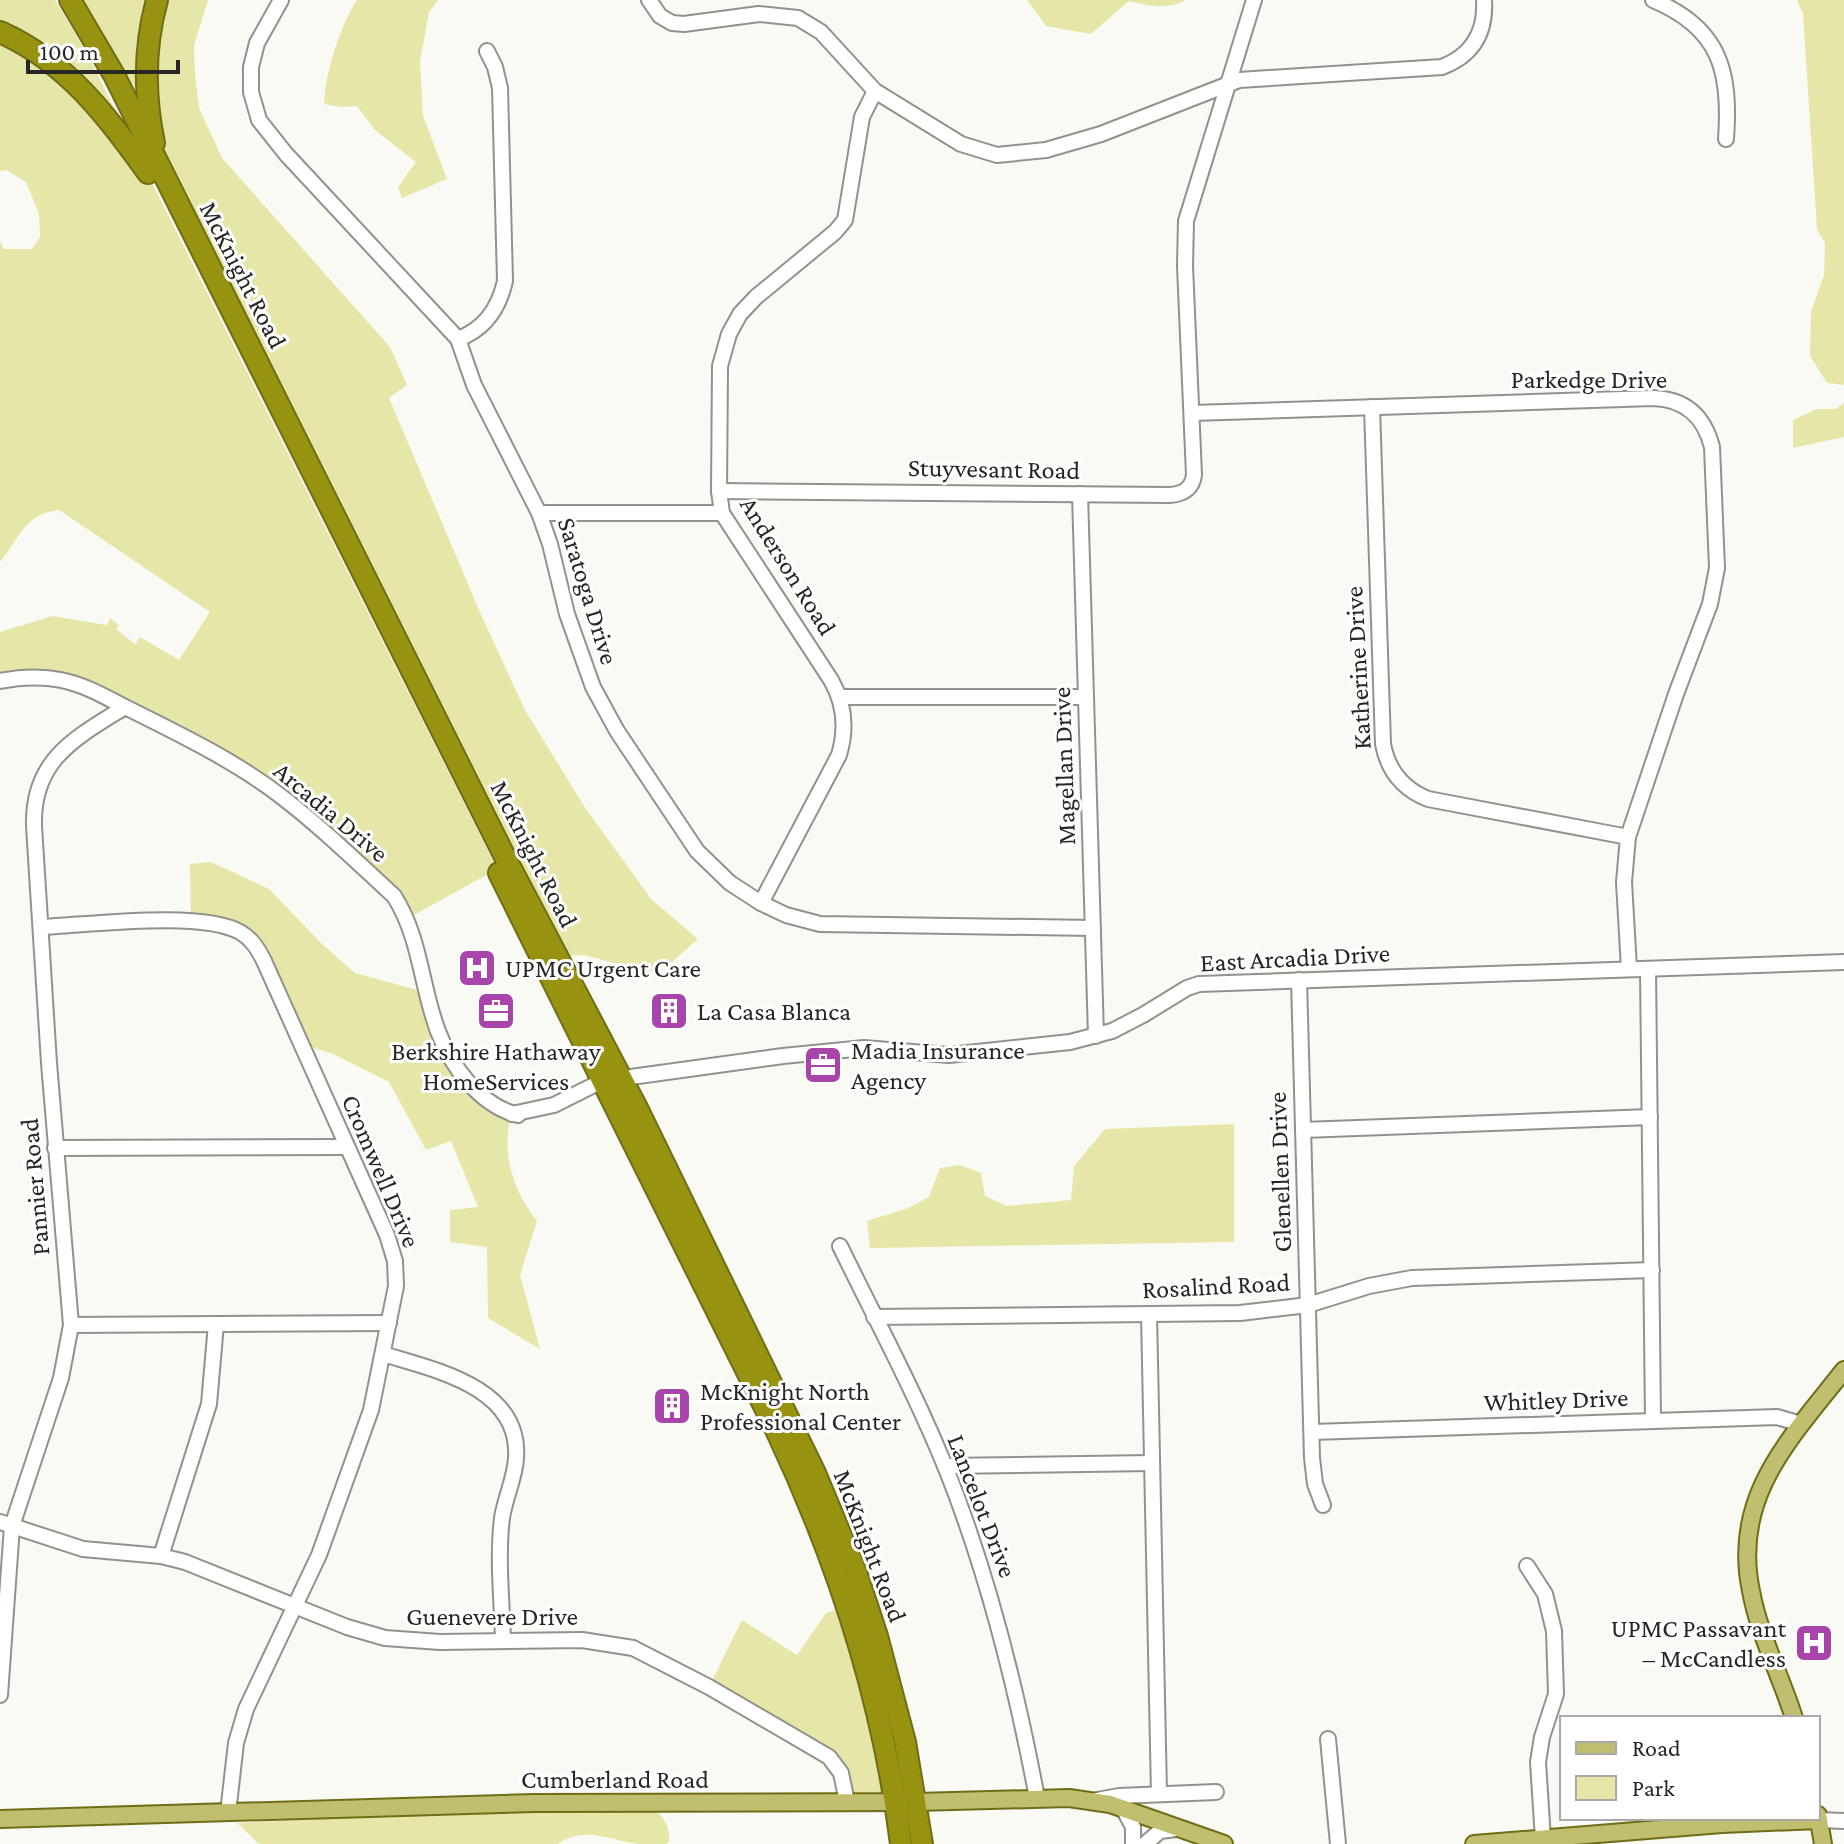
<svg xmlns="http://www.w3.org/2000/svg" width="1844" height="1844" viewBox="0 0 1844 1844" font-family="'Crimson Pro',serif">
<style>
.green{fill:#e6e6a8}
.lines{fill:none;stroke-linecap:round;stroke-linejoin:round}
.minor-casing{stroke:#92928d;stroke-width:18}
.major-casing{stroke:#6f6d17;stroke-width:20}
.highway-casing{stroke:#6f6d17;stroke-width:24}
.minor{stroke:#fff;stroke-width:14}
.major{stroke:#c1be70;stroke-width:16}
.highway{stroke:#979210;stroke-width:20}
.labels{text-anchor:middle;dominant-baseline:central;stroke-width:6;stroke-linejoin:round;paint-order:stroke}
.street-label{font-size:26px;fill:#262725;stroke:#fff}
.poi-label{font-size:26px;fill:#262725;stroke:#fff;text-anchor:start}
</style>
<rect width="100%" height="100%" fill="#fafaf5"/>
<g class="green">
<path d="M0,0h55l31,52 411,817 -90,50 -5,-10 -126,-117 -200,-108 -76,-3v-49l52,-16 55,9 3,-7 9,7 -3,4 19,15 5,-7 39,23 31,-48 -151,-102c-35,4 -40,29 -59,52v-321l4,8h28l8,-12 -1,-23 -13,-32 -20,-12 -6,1z"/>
<polygon points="70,0 208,0 194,45 195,74 199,108 222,158 390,347 407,385 389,398 482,617 525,710 584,806 651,899 698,939 671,963 648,972 584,955 557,956"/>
<path d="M357,0h81l-9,12 -9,49 3,55 24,63 -45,19 -4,-11 18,-25 -41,-32 -18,-24 -17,1 -16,-3c2,-34 15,-75 33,-104z"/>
<path d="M1027,0h159c-18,10 -39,6 -57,1l-38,33 -45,-8z"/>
<polygon points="1797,0 1844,0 1844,385 1827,383 1810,356 1811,312 1824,275 1825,243 1817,229 1803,14"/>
<polygon points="1844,403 1844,437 1793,448 1793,420 1816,409 1836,409"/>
<path d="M211,862l58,27 52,54 34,30 70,19 26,69 61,53c-12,37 1,77 25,107l-17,54 20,74 -52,-31 -1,-71 -37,-5v-32l28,-3 -27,-66 -25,9 -37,-68 -58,-29 -29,-8 -52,-106 -59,-18 -1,-57z"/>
<polygon points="1234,1124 1234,1242 870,1248 867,1221 908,1208 929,1197 940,1168 960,1165 981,1173 985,1196 1007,1206 1071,1200 1074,1166 1105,1129"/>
<polygon points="847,1607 894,1801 847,1802 841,1773 709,1687 742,1620 797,1655 826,1613"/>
<path d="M649,1802c12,13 22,22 20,40l-3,2c-9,0 -18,0 -27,0 -29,-3 -53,-19 -81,0h-299l-22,-21z"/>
</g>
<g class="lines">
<defs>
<g id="minor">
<polyline points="281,0 257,43 251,67 251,92 259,120 286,154 458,339 474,385 539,513 550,544 567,614 593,687 617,731 697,851 730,883 761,903 786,915 820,924 1093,928"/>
<path d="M649,0l11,16 12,7 12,1 75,-10 39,4 23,14 54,59 86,53 36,11 49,-5 55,-16 138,-54 203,-13c31,-12 44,-35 42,-67"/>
<path d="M1653,0c67,28 78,71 73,139"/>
<path d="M458,339c27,-10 41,-31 47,-58l-5,-193 -5,-21 -8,-16"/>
<path d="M1372,407l11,337c5,27 20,45 45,55l200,38"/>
<path d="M1192,413l461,-15c32,1 51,18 59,49l5,121 -7,36 -34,90 -48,143 -4,45 5,87"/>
<path d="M719,491l451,4c13,-1 22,-6 24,-20l-9,-209 1,-45 68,-221"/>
<polyline points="1080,494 1096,1036"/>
<polyline points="539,513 722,513"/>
<path d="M0,681c20,-4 41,-5 61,-1 25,5 46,18 68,29 50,25 104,51 149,85 41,31 78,67 116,102 37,58 23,128 74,186 14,16 29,28 50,33"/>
<polyline points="840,697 1086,697"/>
<path d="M761,903l78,-148c8,-27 6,-51 -8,-75l-109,-167 -3,-22 1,-125 9,-32 11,-20 16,-17 79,-65 10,-12 17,-103 13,-26"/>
<path d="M41,927c48,-2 160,-17 199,5 12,7 18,17 24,29l123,274 8,26 1,25 -25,124 -52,145 -73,154 -10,34 -8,70"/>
<polyline points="1648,969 1653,1420"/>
<polyline points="1299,980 1312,1458 1315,1484 1323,1505"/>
<polyline points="512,1114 554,1105 602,1081 783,1056 864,1048 949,1055 1070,1042 1112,1031 1143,1015 1187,988 1199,984 1844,962"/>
<polyline points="1303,1130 1650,1117"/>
<polyline points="55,1148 347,1147"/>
<path d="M840,1246c36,74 76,148 107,225 42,106 69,215 90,327"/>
<polyline points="1149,1314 1159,1794"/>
<polyline points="874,1317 1240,1313 1308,1305 1369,1286 1412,1278 1652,1270"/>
<polyline points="71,1325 389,1323"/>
<path d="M383,1354c52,16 138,33 133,104 -1,20 -11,40 -14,60 -5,40 0,82 1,123"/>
<polyline points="1312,1432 1777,1417 1801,1424"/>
<polyline points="945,1466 1152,1463"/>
<polyline points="0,1522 83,1549 161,1556 185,1562 347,1627 385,1638 440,1642 582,1640 633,1648 709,1687 829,1757 841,1773 847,1802"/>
<polyline points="161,1556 209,1404 216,1324"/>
<polyline points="1527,1566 1545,1594 1554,1631 1556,1694 1542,1737 1538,1762 1543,1839"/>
<path d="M0,1695l12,-169 49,-148 10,-53 -22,-262 -15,-237c-2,-66 41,-88 91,-119"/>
<polyline points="1328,1739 1338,1844"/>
<polyline points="1097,1800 1119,1796 1216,1792"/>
<polyline points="1123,1808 1133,1827 1133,1844"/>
<polyline points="1819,1820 1844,1821"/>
<polyline points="1145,1844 1160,1831 1176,1829"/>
</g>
<g id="major">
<path d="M1794,1718c-13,-42 -35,-83 -43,-127 -20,-95 40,-153 93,-221"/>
<polyline points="1818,1815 1823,1844"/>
<polyline points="0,1819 534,1803 916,1802 1069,1798 1110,1804 1224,1844"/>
<polyline points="1474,1844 1722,1824 1819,1820"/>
</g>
<g id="highway">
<polyline points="70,0 114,75 508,863 636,1106 815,1473 855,1569 877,1636 905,1742 922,1844"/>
<path d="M0,32c67,30 106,83 148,141"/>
<path d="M154,143c-10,-48 -10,-96 3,-143"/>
<path d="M499,873l277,557c62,131 107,270 125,414"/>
</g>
</defs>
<use href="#minor" class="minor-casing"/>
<use href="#major" class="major-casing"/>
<use href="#highway" class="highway-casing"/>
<use href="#minor" class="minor"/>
<use href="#major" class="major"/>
<use href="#highway" class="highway"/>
</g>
<defs>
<symbol id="hospital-square" viewBox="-11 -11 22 22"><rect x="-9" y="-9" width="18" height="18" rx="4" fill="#a844aa" stroke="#fff"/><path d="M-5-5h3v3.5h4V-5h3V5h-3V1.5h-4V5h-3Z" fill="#fff"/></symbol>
<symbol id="office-square" viewBox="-11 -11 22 22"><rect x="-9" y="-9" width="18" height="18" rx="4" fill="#a844aa" stroke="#fff"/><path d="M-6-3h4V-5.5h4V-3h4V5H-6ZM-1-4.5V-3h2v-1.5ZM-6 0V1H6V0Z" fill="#fff"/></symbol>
<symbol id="building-square" viewBox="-11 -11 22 22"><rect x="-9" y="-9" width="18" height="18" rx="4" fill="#a844aa" stroke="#fff"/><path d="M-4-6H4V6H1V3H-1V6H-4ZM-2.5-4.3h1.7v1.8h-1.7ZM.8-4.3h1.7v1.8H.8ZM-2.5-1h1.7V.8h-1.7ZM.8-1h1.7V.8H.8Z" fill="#fff"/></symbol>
</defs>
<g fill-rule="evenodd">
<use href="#hospital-square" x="455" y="946" width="44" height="44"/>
<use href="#office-square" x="474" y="989" width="44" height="44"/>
<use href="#building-square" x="647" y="989" width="44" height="44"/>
<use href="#office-square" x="801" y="1043" width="44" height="44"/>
<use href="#building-square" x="650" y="1384" width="44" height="44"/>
<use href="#hospital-square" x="1792" y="1621" width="44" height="44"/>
</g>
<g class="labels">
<g class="street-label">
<text transform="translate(243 275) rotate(63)">McKnight Road</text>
<text x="1589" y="379">Parkedge Drive</text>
<text transform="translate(994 469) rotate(1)">Stuyvesant Road</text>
<text transform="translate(788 566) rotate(58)">Anderson Road</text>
<text transform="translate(588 591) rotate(73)">Saratoga Drive</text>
<text transform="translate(1358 668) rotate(-93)">Katherine Drive</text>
<text transform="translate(1064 766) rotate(-92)">Magellan Drive</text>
<text transform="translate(331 812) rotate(40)">Arcadia Drive</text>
<text transform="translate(534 854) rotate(63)">McKnight Road</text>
<text transform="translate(1295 958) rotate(-3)">East Arcadia Drive</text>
<text transform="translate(381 1171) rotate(67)">Cromwell Drive</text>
<text transform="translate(1280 1172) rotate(-92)">Glenellen Drive</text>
<text transform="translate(35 1187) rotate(-95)">Pannier Road</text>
<text transform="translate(1216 1286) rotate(-3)">Rosalind Road</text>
<text transform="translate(1556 1400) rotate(-2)">Whitley Drive</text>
<text transform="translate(982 1506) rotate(69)">Lancelot Drive</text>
<text transform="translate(870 1546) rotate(69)">McKnight Road</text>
<text x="492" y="1616">Guenevere Drive</text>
<text x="615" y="1779">Cumberland Road</text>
</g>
<g class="poi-label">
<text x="505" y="968">UPMC Urgent Care</text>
<text x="697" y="1011">La Casa Blanca</text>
<text x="851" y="1050">Madia Insurance<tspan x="851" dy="30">Agency</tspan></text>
<text x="496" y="1051" text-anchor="middle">Berkshire Hathaway<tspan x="496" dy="30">HomeServices</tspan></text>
<text x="700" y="1391">McKnight North<tspan x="700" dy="30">Professional Center</tspan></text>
<text x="1786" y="1628" text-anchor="end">UPMC Passavant<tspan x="1786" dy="30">– McCandless</tspan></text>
</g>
</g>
<rect x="1560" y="1716" width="260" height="104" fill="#ffffff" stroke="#a8a9a8" stroke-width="2"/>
<rect x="1576" y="1742" width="40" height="12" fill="#c1be70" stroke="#a8a9a8" stroke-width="2"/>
<text x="1632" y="1756" font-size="24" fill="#262725">Road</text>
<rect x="1576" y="1776" width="40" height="24" fill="#e6e6a8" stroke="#a8a9a8" stroke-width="2"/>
<text x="1632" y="1796" font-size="24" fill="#262725">Park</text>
<path d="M28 60v12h150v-12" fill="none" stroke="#262725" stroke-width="4"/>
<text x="40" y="60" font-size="24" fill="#262725" stroke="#ffffff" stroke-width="6" paint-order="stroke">100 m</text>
</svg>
